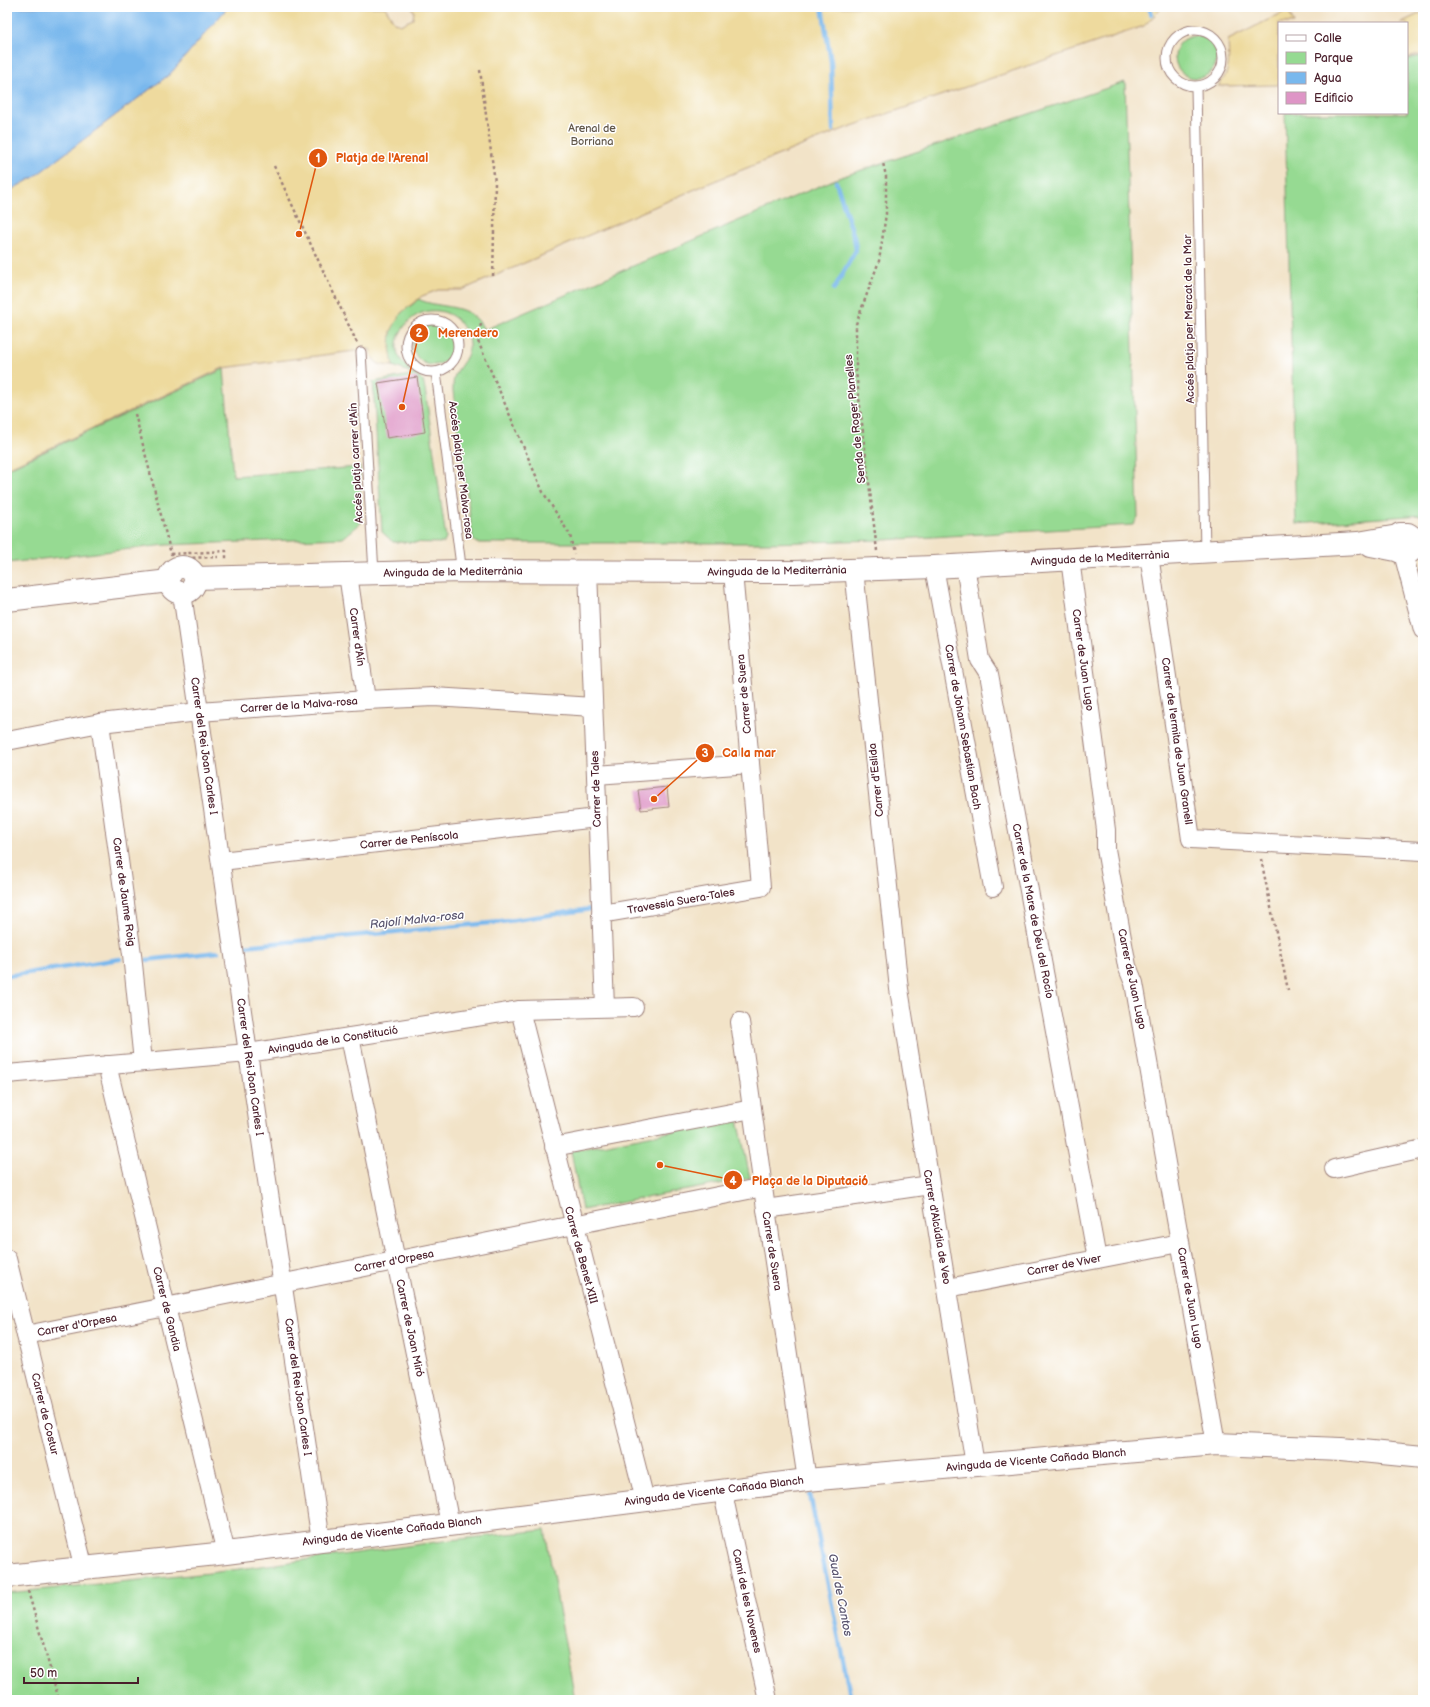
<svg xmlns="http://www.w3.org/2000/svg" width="1430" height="1707" viewBox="0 0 1430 1707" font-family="'Balsamiq Sans',sans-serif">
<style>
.green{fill:#96da92;stroke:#707c5e}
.sand{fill:#eeda9e;stroke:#9c7c64}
.water{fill:#79b8ed;stroke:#626c8c}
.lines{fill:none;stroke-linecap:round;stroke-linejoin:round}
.stream{stroke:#79b8ed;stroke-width:4.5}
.building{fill:#de95c6}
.service-casing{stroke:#9e817a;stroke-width:11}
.minor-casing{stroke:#9e817a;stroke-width:20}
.tertiary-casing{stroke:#9e817a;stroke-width:24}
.path{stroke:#9e817a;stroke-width:2.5;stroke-dasharray:3 3;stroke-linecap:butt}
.service{stroke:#fff;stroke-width:9}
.minor{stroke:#fff;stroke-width:18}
.tertiary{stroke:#fff;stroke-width:22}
.labels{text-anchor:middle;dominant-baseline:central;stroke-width:3;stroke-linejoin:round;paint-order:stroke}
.park-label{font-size:11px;fill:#61574a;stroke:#fff}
.street-label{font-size:11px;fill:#4a1f2b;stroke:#fff}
.water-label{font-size:12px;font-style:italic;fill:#5a556f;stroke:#fff}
.leader{fill:none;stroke:#e0560e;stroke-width:1.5}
.callout-dot{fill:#e0560e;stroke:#fff;stroke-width:1.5}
.mark-label{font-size:12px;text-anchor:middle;font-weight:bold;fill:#fff}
.callout-label{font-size:12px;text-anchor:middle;font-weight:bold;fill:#e0560e;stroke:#fff;stroke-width:3;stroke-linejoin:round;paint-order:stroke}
</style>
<rect width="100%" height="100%" fill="#fff"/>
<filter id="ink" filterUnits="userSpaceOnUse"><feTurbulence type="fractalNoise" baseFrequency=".025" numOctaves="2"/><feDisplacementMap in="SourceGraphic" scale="8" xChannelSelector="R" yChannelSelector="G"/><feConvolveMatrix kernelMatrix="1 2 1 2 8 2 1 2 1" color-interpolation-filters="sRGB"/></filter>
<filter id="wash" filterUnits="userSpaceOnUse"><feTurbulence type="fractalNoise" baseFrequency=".012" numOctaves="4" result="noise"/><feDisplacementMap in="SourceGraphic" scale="16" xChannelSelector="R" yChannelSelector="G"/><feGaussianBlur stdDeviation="0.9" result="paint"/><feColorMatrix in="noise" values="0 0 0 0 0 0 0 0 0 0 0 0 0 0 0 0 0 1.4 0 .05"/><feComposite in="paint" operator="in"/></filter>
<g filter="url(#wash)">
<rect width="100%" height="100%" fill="#f2e3c8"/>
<g class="green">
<circle cx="1196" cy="57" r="21"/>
<polygon points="1423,56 1423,515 1296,524 1285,113 1407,113 1407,59"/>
<path d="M1125,82l13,435 -5,8 -251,15 -114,3h-292l-3,-4 -20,-148c0,-6 0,-13 3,-18 5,-9 15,-18 13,-30 -5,-34 -45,-44 -65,-16 -5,6 -8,15 -7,23 1,9 9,16 15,23l-19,-7c-4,-18 -6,-38 8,-53 5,-5 13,-8 17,-14 22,11 53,2 66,31l354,-152z"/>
<circle cx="433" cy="345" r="20"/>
<polygon points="224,369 233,476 360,467 361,523 343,538 166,545 7,563 7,469"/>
<polygon points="416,374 423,381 425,389 446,538 444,543 393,542 382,532 373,382"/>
<polygon points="738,1119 750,1178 582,1210 571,1151"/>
<polygon points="545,1530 575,1700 7,1700 7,1593 210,1573 451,1540"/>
</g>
<g class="sand">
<path d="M228,7h157l9,15 6,3 13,-6 1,-8 -3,-4h752l-19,19 -298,102 -139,56 -245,106h-24l-16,6 -21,17 -10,18 -1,16 3,19c-16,-1 -19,-2 -23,-17l-147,19 -216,100v-276l27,-15 136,-103z"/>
<path d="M1288,10l6,13h-15v62l-61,1c13,-14 11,-28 10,-46z"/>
<polygon points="1423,12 1423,54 1407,58 1407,23 1400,23"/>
</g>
<polygon class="water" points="7,7 228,7 170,74 34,177 7,192"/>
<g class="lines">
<g class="stream">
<polyline points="822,7 831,62 833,130"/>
<polyline points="1149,7 1151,14"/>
<polyline points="834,289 856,250 854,237 836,182"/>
<polyline points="244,946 501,922 591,909"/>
<polyline points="147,960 218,952"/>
<polyline points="7,976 120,959"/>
<polyline points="810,1495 851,1700"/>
</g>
</g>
<g id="blocks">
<g class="building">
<polygon points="417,377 425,432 387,438 378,383"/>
<polygon points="667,787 669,807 641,810 638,790"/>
</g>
</g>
</g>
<g filter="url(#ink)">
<use href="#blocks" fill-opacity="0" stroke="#9e817a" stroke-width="1"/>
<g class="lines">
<defs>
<g id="service">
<circle cx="1195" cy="58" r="28"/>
<polyline points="1196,87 1205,552"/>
<circle cx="432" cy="346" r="26"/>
<polyline points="361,352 374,573"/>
<polyline points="436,372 460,558 461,571"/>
</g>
<g id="minor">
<polyline points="1403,553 1423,630"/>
<polyline points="1149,555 1191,839 1423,851"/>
<polyline points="1070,559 1106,830 1106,849 1127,966 1134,983 1216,1444"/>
<polyline points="965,565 980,660 989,674 1097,1259"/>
<polyline points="934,567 993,887"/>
<polyline points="854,570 899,989 975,1465"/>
<polyline points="588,571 605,1007"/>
<polyline points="348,574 366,700"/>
<polyline points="182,593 248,1053 321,1541"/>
<polyline points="100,723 132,954 143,1062"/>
<polyline points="7,741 100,723 199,712 366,700 434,697 593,707"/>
<polyline points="596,775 750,764"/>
<polyline points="221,861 597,818"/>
<polyline points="601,914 761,887 733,572"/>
<polyline points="520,1010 645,1500"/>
<polyline points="740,1022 766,1209 807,1480"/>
<polyline points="350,1037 450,1524"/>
<polyline points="107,1065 226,1553"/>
<polyline points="7,1074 248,1053 520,1010 634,1007"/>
<polyline points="554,1147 752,1109"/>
<polyline points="1334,1169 1423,1149"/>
<polyline points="766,1209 930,1185"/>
<polyline points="7,1259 84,1569"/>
<polyline points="948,1288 1180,1243"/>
<polyline points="26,1335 763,1187"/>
<polyline points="726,1490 725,1503 768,1700"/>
</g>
<g id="tertiary">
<polyline points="1371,545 1396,550 1403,553 1410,552 1415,546 1415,539 1408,534 1400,534 1394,541 1395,547"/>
<circle cx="182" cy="580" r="13"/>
<polyline points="195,578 461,571 794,572 934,567 1358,543 1398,536"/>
<polyline points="7,600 169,581"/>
<polyline points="7,1576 226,1553 807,1480 1216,1444 1341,1449 1423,1457"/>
</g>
</defs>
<use href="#service" class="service-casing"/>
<use href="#minor" class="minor-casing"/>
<use href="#tertiary" class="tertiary-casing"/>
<g class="path">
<polyline points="480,70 495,182 493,278"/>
<polyline points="274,166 357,343"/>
<polyline points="481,324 477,339 543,492 570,535 574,554"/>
<polyline points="135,414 171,554 226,551 226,560"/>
<polyline points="877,551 856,372 856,324 879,261 886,214 886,176 883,163"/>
<polyline points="169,562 184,558 218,557"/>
<polyline points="1261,859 1288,990"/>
<polyline points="28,1591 59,1700"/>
</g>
<use href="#service" class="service"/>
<use href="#minor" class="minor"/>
<use href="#tertiary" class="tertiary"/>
</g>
</g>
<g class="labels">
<g class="park-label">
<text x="592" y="128">Arenal de<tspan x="592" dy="13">Borriana</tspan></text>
</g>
<g class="street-label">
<text transform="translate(1189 319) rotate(-91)">Accés platja per Mercat de la Mar</text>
<text transform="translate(855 419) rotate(-96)">Senda de Roger Planelles</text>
<text transform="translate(356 463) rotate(-93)">Accés platja carrer d'Aín</text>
<text transform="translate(461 470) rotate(83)">Accés platja per Malva-rosa</text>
<text transform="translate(1100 558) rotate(-3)">Avinguda de la Mediterrània</text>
<text transform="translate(777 571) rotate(-1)">Avinguda de la Mediterrània</text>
<text transform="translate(453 572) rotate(-1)">Avinguda de la Mediterrània</text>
<text transform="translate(357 637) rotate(82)">Carrer d'Aín</text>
<text transform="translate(1083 660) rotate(82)">Carrer de Juan Lugo</text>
<text transform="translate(744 694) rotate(-95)">Carrer de Suera</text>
<text transform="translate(299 705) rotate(-4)">Carrer de la Malva-rosa</text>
<text transform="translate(963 727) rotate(80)">Carrer de Johann Sebastian Bach</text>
<text transform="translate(1177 741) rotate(82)">Carrer de l'ermita de Juan Granell</text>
<text transform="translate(204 746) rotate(82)">Carrer del Rei Joan Carles I</text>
<text transform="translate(876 780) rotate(-96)">Carrer d'Eslida</text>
<text transform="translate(596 789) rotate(-92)">Carrer de Tales</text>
<text transform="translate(409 840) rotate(-6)">Carrer de Peníscola</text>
<text transform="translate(124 892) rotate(82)">Carrer de Jaume Roig</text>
<text transform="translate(681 901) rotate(-10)">Travessia Suera-Tales</text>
<text transform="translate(1033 911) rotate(79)">Carrer de la Mare de Déu del Rocío</text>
<text transform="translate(1132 979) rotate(78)">Carrer de Juan Lugo</text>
<text transform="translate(333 1040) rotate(-9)">Avinguda de la Constitució</text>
<text transform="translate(250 1067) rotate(82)">Carrer del Rei Joan Carles I</text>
<text transform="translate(937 1227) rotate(80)">Carrer d'Alcúdia de Veo</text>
<text transform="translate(772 1251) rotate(81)">Carrer de Suera</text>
<text transform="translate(581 1255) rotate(75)">Carrer de Benet XIII</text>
<text transform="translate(394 1261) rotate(-11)">Carrer d'Orpesa</text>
<text transform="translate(1064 1265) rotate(-11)">Carrer de Viver</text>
<text transform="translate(1190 1298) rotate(80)">Carrer de Juan Lugo</text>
<text transform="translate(167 1309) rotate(76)">Carrer de Gandia</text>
<text transform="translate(77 1325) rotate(-11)">Carrer d'Orpesa</text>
<text transform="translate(410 1328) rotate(78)">Carrer de Joan Miró</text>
<text transform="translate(298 1387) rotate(82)">Carrer del Rei Joan Carles I</text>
<text transform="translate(45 1414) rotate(76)">Carrer de Costur</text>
<text transform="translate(1036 1460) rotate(-5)">Avinguda de Vicente Cañada Blanch</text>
<text transform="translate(714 1491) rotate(-7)">Avinguda de Vicente Cañada Blanch</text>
<text transform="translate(392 1531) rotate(-7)">Avinguda de Vicente Cañada Blanch</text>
<text transform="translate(747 1601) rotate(78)">Camí de les Novenes</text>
</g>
<g class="water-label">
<text transform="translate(417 920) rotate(-6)">Rajolí Malva-rosa</text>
<text transform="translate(840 1595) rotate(79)">Gual de Cantos</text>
</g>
</g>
<path class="leader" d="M299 234L318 158M402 407L419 333M654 799L705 753M660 1165L733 1180"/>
<g class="callout-dot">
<circle cx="299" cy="234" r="4"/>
<circle cx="402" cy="407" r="4"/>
<circle cx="654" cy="799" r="4"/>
<circle cx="660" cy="1165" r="4"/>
<circle cx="318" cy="158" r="10"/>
<circle cx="419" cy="333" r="10"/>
<circle cx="705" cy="753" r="10"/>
<circle cx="733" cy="1180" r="10"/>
</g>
<g class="mark-label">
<text x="318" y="162">1</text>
<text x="419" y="337">2</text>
<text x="705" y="757">3</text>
<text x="733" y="1185">4</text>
</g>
<g class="callout-label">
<text x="382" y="162">Platja de l'Arenal</text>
<text x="468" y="337">Merendero</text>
<text x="749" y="757">Ca la mar</text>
<text x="810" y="1185">Plaça de la Diputació</text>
</g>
<rect width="1430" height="1707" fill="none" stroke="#fff" stroke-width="24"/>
<rect x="1278" y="22" width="130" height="92" fill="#ffffff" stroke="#b7a5aa"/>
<rect x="1286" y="35" width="20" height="6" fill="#ffffff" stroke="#b7a5aa"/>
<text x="1314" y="42" font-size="12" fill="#4a1f2b">Calle</text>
<rect x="1286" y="52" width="20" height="12" fill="#96da92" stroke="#b7a5aa"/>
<text x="1314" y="62" font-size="12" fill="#4a1f2b">Parque</text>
<rect x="1286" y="72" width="20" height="12" fill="#79b8ed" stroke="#b7a5aa"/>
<text x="1314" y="82" font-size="12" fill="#4a1f2b">Agua</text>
<rect x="1286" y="92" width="20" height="12" fill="#de95c6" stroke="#b7a5aa"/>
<text x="1314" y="102" font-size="12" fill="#4a1f2b">Edificio</text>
<path d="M24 1677v6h114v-6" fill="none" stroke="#4a1f2b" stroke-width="2"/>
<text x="30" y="1677" font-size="12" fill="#4a1f2b" stroke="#ffffff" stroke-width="3" paint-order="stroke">50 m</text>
</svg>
